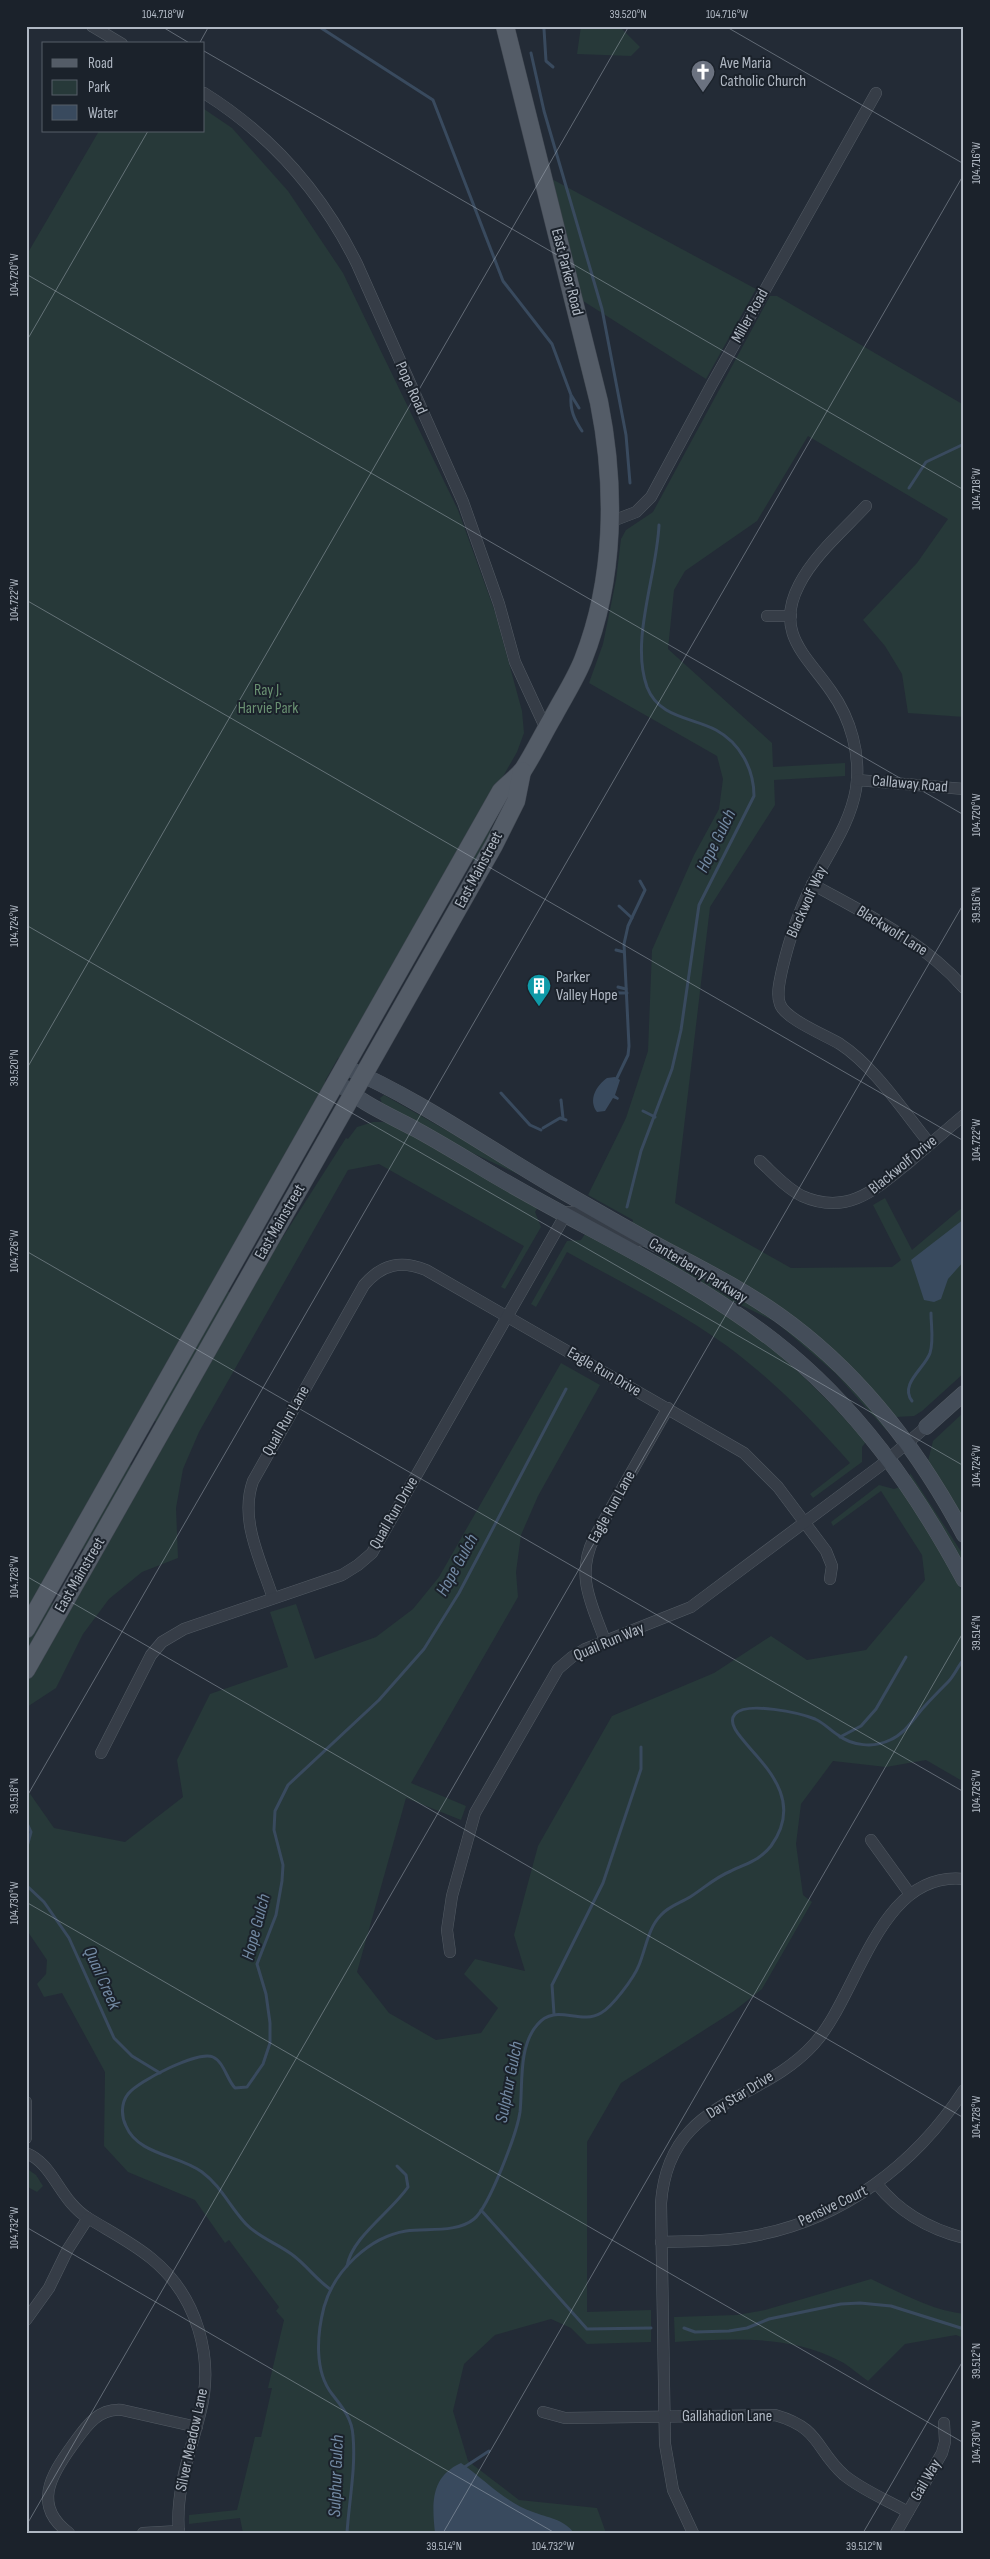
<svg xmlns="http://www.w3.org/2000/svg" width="990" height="2559" viewBox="0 0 990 2559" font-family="'Sofia Sans Condensed',sans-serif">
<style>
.green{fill:#273939}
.water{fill:#394a5e}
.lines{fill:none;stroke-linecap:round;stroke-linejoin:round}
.stream{stroke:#394a5e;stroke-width:3}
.street-casing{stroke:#535b64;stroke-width:12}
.secondary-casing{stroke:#535b64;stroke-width:16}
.primary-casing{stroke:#3f4650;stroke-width:19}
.street{stroke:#363d47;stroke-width:11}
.secondary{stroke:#444d59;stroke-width:15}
.primary{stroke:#545c67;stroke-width:18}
.ticks{fill:none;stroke:#b0b8c3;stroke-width:1;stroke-opacity:0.45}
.labels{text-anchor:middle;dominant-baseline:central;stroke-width:4;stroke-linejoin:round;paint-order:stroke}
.poi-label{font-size:16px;fill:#b0b8c3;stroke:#1b222b;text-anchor:start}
.street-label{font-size:16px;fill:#b0b8c3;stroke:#1b222b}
.park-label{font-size:16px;fill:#6a9172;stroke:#1b222b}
.water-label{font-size:18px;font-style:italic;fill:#738aa4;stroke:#1b222b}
.neatline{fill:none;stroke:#b0b8c3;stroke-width:2}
.ticks-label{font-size:12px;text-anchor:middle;fill:#b0b8c3}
</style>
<rect width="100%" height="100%" fill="#232b36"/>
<g class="green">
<polygon points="581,26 619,26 640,47 631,56 577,54"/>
<polygon points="204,109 232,128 288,191 343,273 458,510 495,612 522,711 524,733 517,752 343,1057 338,1058 325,1081 326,1085 26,1616 26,256 99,131 204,131"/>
<polygon points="550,178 756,289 706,379 580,299"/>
<polygon points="770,296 777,296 964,405 964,717 908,713 902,674 885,646 863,620 917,563 948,519 808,436 757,521 685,571 674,590 668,649 772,743 773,767 845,763 845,776 774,780 775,805 710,907 675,1203 791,1268 892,1267 901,1260 873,1205 885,1198 912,1250 964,1206 964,1373 922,1411 914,1416 896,1417 864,1381 755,1292 632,1223 633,1220 588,1195 626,1118 648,1051 652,950 694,855 719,809 723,779 717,756 589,683 603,644 616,580 621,539 626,530 653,512"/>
<polygon points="488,829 492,831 477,863 471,859"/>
<polygon points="384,1095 552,1190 464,1149 382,1103 380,1098"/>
<polygon points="373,1122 383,1122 398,1127 538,1207 535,1212 541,1227 505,1289 501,1287 524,1246 379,1164 348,1170 199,1432 183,1469 176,1508 178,1558 142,1572 109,1599 83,1634 56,1688 27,1707 26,1711 26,1684 251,1287 346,1138 348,1139 357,1127"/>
<path d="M585,1234c56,31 115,60 166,98 43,32 79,70 115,110l-4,5v15l-49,36 -3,-4 40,-31c-38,-43 -76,-82 -123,-117 -50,-36 -107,-64 -160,-94l-31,55 -5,-3 36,-63 14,-1z"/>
<path d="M634,1245c46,21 106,46 145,77 41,32 75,69 109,107l-1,2 -52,-58 -59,-51 -60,-29z"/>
<polygon points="226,1290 232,1294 159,1423 153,1420"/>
<polygon points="561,1363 600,1385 538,1496 521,1535 516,1572 518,1597 411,1783 466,1806 461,1820 406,1798 357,1972 389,2013 436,2040 481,2033 498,2008 464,1974 475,1959 525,1971 514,1935 538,1846 612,1716 714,1673 771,1636 807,1660 866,1650 925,1580 922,1555 881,1491 833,1526 831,1522 879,1485 894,1489 900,1487 940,1550 964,1595 964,1782 926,1760 886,1767 833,1761 801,1804 796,1844 803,1895 812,1902 762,1989 734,2011 621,2083 587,2142 587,2312 651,2310 651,2342 587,2344 571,2328 551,2319 495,2335 464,2364 453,2411 468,2461 519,2500 597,2508 606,2533 243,2533 240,2518 189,2524 189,2515 237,2510 255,2437 261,2437 272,2388 268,2388 284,2320 276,2311 279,2307 229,2240 225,2243 195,2200 128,2172 104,2146 105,2072 62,1993 44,1997 37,1984 46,1974 47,1960 26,1929 26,1788 54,1828 125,1842 183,1797 177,1760 210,1694 288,1667 270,1612 296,1604 315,1659 376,1637 413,1609 439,1577"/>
<polygon points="964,1412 964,1523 928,1461 933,1441"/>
<polygon points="128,1463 134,1467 86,1551 81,1548"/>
<polygon points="910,1473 964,1556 964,1565 910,1477"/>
<polygon points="50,1602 55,1605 26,1656 26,1643"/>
<polygon points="26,2168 36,2175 43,2186 37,2192 26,2186"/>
<path d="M871,2279c30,14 60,31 93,35v24l-8,-3 -51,9 -37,37c-9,-6 -18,-15 -28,-20 -52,-27 -108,-22 -165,-19l-1,-25 63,-2 28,-5z"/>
</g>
<g class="water">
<path d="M615,1077l5,3 -5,15 4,3 -1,2 -5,-2 -8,13 -8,1c-9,-12 -1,-26 10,-34z"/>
<polygon points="964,1219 964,1261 948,1279 941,1299 934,1302 924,1300 911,1260"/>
<path d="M461,2463c24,17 44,39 72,49 15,6 31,7 41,21h-139c-3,-29 -5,-56 26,-70z"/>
</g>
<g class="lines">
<g class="stream">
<polyline points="318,26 433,100 503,281 552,344 571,395 579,408"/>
<polyline points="542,26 544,29 546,61 553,67"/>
<polyline points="531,53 544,111 602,309 626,435 630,483"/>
<path d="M571,396c-1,14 3,23 11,35"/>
<polyline points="909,488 926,462 964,444"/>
<polyline points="619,906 632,918"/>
<polyline points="616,950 624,952"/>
<polyline points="618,987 626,989"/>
<polyline points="618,993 627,993"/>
<polyline points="615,1082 628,1055 629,1046 624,944 628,926 645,890 640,881"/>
<polyline points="501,1093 530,1125 541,1130"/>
<polyline points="561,1100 563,1118"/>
<polyline points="643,1111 655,1117"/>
<polyline points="543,1128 560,1118 566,1120"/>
<path d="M627,1207l14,-56 31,-82 9,-39 18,-125 55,-109c0,-27 -14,-53 -38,-66 -25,-13 -57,-12 -69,-43 -17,-47 10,-112 12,-162"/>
<path d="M912,1401c-13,-17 13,-33 18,-48 4,-13 1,-27 1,-40"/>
<polyline points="840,1737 861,1726 876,1709 906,1657"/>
<polyline points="26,1821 31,1832 26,1850"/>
<polyline points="26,1885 44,1902 69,1938 114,2038 132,2056 160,2073"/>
<polyline points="554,2014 552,1985 603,1883 641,1769 641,1747"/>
<polyline points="481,2210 587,2329 651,2328"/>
<path d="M347,2266c5,-29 44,-54 61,-79l-2,-12 -9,-9"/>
<path d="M330,2289c-14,-10 -23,-23 -36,-33 -15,-12 -35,-18 -48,-32 -16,-17 -25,-38 -44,-52 -23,-17 -64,-17 -76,-46 -5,-10 -5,-23 2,-32 10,-13 71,-44 85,-37 11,5 14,23 22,31l12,-1 16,-23 7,-21v-20l-4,-29 -9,-30 19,-49 6,-34 1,-16 -9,-35 1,-19 13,-26 91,-85 45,-51 35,-56 107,-204"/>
<polyline points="684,2328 695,2332 729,2331 747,2328 769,2319 841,2304 860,2303 891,2306 964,2329"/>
<polyline points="463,2468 489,2451"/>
<path d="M347,2533c2,-32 9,-65 6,-97 -1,-18 -11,-29 -21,-42 -18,-23 -15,-60 -8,-87 10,-36 45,-70 82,-76 21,-3 51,2 68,-12 15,-12 43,-86 46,-107 3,-27 -2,-65 17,-87 18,-23 43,1 64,-12 11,-6 33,-35 38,-48 7,-17 9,-37 22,-50 8,-9 19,-12 29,-18 14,-9 26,-20 41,-26 16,-8 28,-10 40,-25 48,-66 -56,-109 -36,-132 12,-13 65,-1 80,5 9,4 15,11 23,16 14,11 36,13 52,5 16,-7 23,-21 34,-33 8,-9 16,-17 24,-25 6,-6 10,-16 16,-23"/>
</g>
<defs>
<g id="street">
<polyline points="92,26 122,44"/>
<path d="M204,93c67,42 118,100 153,171l106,238 36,102 16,58 31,67"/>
<path d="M866,506c-22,24 -52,49 -67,79 -25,48 8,71 32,106 20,28 30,64 25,98 -6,35 -27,63 -43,94 -14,27 -24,57 -31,87 -2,10 -6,24 -2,34 5,15 45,31 60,40 34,22 64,68 90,100"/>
<polyline points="610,522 636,512 651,497 712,384 876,93"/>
<polyline points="767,616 791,616"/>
<polyline points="857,780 964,789"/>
<path d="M812,884c54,30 111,57 152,104"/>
<path d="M760,1161c13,12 26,27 42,35 45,20 73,-6 106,-33 19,-16 37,-32 56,-48"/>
<path d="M273,1598c-12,-37 -34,-78 -20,-117l111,-196c18,-21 37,-25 62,-15l318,183 34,34 48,64 6,15 -2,13"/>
<path d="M605,1641c-13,-37 -30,-64 -11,-103l74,-130"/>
<polyline points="101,1753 151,1655 162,1642 184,1629 342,1575 358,1565 372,1553 567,1212 577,1212 629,1241 647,1240"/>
<polyline points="871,1840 910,1894"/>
<polyline points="450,1952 447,1930 452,1896 475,1813 558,1669 572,1657 585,1649 691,1607 880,1466 926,1427"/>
<polyline points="26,2102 26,2138"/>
<path d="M26,2153c28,11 33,47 62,65 21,13 45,25 64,41 45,37 63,99 48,155 -10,39 -25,78 -21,119"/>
<path d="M877,2184c22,28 52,45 87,54"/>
<path d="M661,2242c31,-1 61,0 92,-6 89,-16 162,-71 211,-146"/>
<polyline points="26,2320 49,2288 68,2249 88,2218"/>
<path d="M543,2412l22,6 210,-3c46,13 40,34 69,60 18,15 43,25 64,37"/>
<path d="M69,2533c-37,-27 -18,-58 3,-87 13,-18 25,-38 50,-36l75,17"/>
<polyline points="143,2533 179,2531"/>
<path d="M693,2533l-20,-43 -8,-46 -4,-241c8,-105 98,-98 153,-159 45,-50 65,-174 150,-165"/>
<polyline points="896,2533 942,2453 945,2442 944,2423"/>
</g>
<g id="secondary">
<path d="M345,1067c74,32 141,80 210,120 31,18 62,36 93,53 44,24 90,46 131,75 79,56 139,134 185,220"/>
<path d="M337,1081c23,22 52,34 80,49 20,11 40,23 60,35 98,60 206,105 297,176 82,64 141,148 190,239"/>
<polyline points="926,1427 964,1393"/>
</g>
<g id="primary">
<path d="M26,1629l475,-838c7,-7 16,-14 22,-21 11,-17 20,-36 30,-53 10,-19 22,-37 30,-57 32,-81 33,-173 16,-258l-94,-376"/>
<polyline points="26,1670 494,845 516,801 522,771"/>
</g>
</defs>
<use href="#street" class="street-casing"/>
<use href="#secondary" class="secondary-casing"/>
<use href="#primary" class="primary-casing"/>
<use href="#street" class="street"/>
<use href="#secondary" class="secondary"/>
<use href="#primary" class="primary"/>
</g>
<path class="ticks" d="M161,26l30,18M725,26l239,138M199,44l10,-18M204,51l760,439M26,274l938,541M26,342l122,-211M26,600l938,541M26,925l938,541M26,1070l603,-1044M26,1251l938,541M26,1576l938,542M26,1798l938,-1624M26,1902l938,541M26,2227l529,306M26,2526l938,-1623M443,2533l521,-902M863,2533l101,-174"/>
<defs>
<symbol id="church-pin" viewBox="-11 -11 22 30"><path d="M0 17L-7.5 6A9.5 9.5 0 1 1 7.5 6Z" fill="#6b7280" stroke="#1b222b"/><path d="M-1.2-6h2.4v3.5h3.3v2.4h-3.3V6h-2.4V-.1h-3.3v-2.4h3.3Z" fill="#fff"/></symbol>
<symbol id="building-pin" viewBox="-11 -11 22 30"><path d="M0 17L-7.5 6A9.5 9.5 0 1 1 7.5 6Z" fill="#0f9aa8" stroke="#1b222b"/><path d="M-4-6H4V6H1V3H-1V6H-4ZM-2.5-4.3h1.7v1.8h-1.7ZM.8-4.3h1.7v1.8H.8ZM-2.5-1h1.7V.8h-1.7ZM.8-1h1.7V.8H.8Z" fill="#fff"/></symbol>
</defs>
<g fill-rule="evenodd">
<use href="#church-pin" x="689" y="58" width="28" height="38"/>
<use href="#building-pin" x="525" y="972" width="28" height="38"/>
</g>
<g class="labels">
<g class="poi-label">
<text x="720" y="63">Ave Maria<tspan x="720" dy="18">Catholic Church</tspan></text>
<text x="556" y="977">Parker<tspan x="556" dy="18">Valley Hope</tspan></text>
</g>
<g class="street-label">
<text transform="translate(567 272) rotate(76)">East Parker Road</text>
<text transform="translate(750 316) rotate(-61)">Miller Road</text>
<text transform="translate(411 388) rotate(66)">Pope Road</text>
<text transform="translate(910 784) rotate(5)">Callaway Road</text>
<text transform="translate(479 870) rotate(-62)">East Mainstreet</text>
<text transform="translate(807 902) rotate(-66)">Blackwolf Way</text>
<text transform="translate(892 931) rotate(32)">Blackwolf Lane</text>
<text transform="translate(903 1165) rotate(-39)">Blackwolf Drive</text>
<text transform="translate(280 1222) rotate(-60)">East Mainstreet</text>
<text transform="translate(698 1271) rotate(31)">Canterberry Parkway</text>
<text transform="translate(604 1372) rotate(30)">Eagle Run Drive</text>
<text transform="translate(286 1421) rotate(-60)">Quail Run Lane</text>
<text transform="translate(612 1507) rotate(-61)">Eagle Run Lane</text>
<text transform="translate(394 1513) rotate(-60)">Quail Run Drive</text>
<text transform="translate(80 1575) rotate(-60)">East Mainstreet</text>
<text transform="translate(609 1642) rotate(-23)">Quail Run Way</text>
<text transform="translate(740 2095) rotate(-32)">Day Star Drive</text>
<text transform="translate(833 2206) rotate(-26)">Pensive Court</text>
<text x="727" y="2416">Gallahadion Lane</text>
<text transform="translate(192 2440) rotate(-78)">Silver Meadow Lane</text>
<text transform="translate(926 2480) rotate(-60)">Gail Way</text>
</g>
<g class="park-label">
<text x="268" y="690">Ray J.<tspan x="268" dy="18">Harvie Park</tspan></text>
</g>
<g class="water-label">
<text transform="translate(716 841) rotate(-64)">Hope Gulch</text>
<text transform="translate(457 1565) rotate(-61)">Hope Gulch</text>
<text transform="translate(256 1927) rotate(-75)">Hope Gulch</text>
<text transform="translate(102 1978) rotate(66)">Quail Creek</text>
<text transform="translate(509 2082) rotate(-79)">Sulphur Gulch</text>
<text transform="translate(336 2476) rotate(-88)">Sulphur Gulch</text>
</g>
</g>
<rect width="990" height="2559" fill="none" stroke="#1b222b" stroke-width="55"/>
<rect x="42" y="42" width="162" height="90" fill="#1b222b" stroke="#575e68"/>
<rect x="52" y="59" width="25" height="8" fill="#545c67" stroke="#575e68"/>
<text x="88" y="68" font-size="15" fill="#b0b8c3">Road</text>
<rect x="52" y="80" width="25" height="15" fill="#273939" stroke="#575e68"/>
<text x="88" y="92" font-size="15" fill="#b0b8c3">Park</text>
<rect x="52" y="105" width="25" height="15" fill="#394a5e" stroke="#575e68"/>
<text x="88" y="118" font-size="15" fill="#b0b8c3">Water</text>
<rect x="28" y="28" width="934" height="2504" class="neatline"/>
<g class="ticks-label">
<text x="163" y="18">104.718°W</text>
<text x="628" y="18">39.520°N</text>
<text x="727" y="18">104.716°W</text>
<text transform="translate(976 163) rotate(-90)" y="4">104.716°W</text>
<text transform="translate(14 275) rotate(-90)" y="4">104.720°W</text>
<text transform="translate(976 489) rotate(-90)" y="4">104.718°W</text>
<text transform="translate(14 600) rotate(-90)" y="4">104.722°W</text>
<text transform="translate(976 815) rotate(-90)" y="4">104.720°W</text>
<text transform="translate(976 905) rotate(-90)" y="4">39.516°N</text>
<text transform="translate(14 926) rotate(-90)" y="4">104.724°W</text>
<text transform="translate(14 1068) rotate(-90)" y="4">39.520°N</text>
<text transform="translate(976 1140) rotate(-90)" y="4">104.722°W</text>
<text transform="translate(14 1251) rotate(-90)" y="4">104.726°W</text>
<text transform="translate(976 1466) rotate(-90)" y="4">104.724°W</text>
<text transform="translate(14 1577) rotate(-90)" y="4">104.728°W</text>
<text transform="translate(976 1633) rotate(-90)" y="4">39.514°N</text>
<text transform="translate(976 1791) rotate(-90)" y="4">104.726°W</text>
<text transform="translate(14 1796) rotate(-90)" y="4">39.518°N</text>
<text transform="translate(14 1903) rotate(-90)" y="4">104.730°W</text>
<text transform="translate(976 2117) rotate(-90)" y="4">104.728°W</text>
<text transform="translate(14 2228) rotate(-90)" y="4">104.732°W</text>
<text transform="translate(976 2361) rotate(-90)" y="4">39.512°N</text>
<text transform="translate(976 2442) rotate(-90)" y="4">104.730°W</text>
<text x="444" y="2550">39.514°N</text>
<text x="553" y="2550">104.732°W</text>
<text x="864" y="2550">39.512°N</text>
</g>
</svg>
